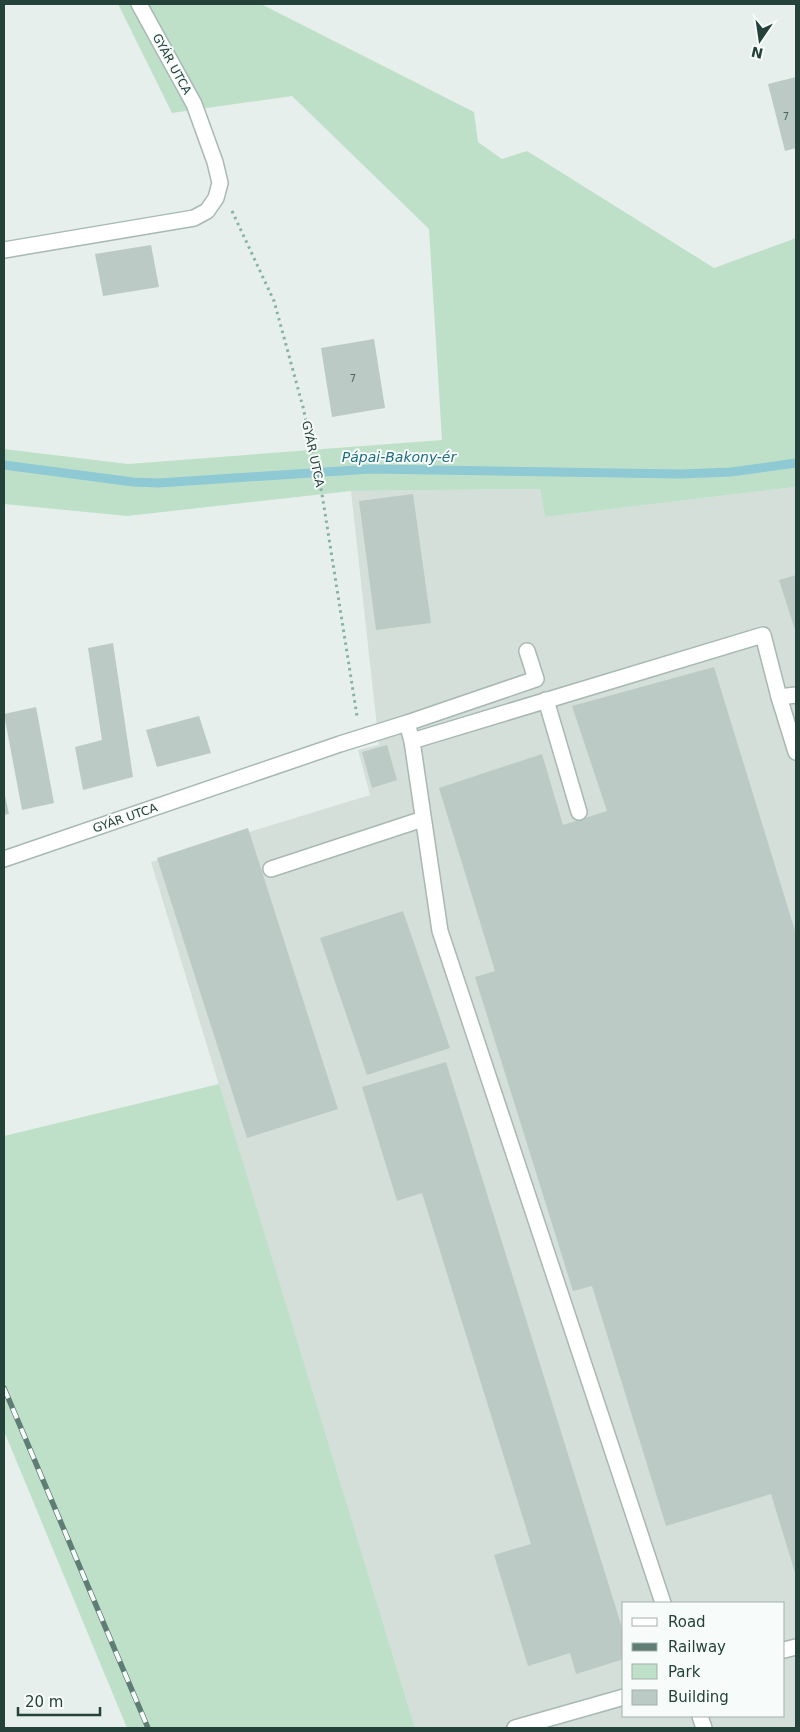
<svg xmlns="http://www.w3.org/2000/svg" width="800" height="1732" viewBox="0 0 800 1732" font-family="'DejaVu Sans',sans-serif">
<style>
.built{fill:#d4dfda;fill-rule:evenodd}
.green{fill:#bfe0c8}
.lines{fill:none;stroke-linecap:round;stroke-linejoin:round}
.stream{stroke:#8ec9d4;stroke-width:9}
.building{fill:#bbcac4}
.minor-casing{stroke:#a8b8b2;stroke-width:18}
.path{stroke:#86b3a5;stroke-width:3;stroke-dasharray:2.5 4;stroke-linecap:butt}
.minor{stroke:#fff;stroke-width:15}
.rail-casing{stroke:#5f7d75;stroke-width:5.5}
.rail{stroke:#f7fbf9;stroke-width:4;stroke-dasharray:11;stroke-linecap:butt}
.labels{text-anchor:middle;dominant-baseline:central;stroke-width:4;stroke-linejoin:round;paint-order:stroke}
.number-label{font-size:10px;fill:#4a645c}
.street-label{font-size:12px;fill:#24423a;stroke:#f7fbf9}
.water-label{font-size:14px;font-style:italic;fill:#1c6f80;stroke:#f7fbf9}
</style>
<rect width="100%" height="100%" fill="#e6efeb"/>
<path class="built" d="M796,487v1241h-381l-264,-866 219,-67 -12,-45 21,-5 -28,-254 189,-2 5,28zM624,1603h160v113h-160z"/>
<g class="green">
<polygon points="118,4 261,4 474,112 478,142 502,159 527,151 714,268 796,238 796,487 545,517 540,489 351,491 127,516 4,504 4,449 128,464 442,440 429,229 292,96 172,113"/>
<polygon points="219,1084 227,1110 415,1728 127,1728 4,1431 4,1136"/>
</g>
<g class="lines">
<polyline class="stream" points="4,465 133,482 159,483 371,469 681,474 731,472 796,463"/>
</g>
<g class="building">
<polygon points="796,77 796,148 785,151 768,84"/>
<polygon points="151,245 159,287 103,296 95,254"/>
<polygon points="374,339 385,408 332,417 321,348"/>
<polygon points="413,494 431,623 376,630 359,501"/>
<polygon points="796,575 796,633 779,580"/>
<polygon points="113,643 133,777 83,790 75,747 102,740 88,648"/>
<polygon points="714,667 796,934 796,1576 771,1494 666,1526 592,1286 573,1291 475,977 495,971 439,788 542,754 563,825 607,811 572,706"/>
<polygon points="36,707 54,803 22,810 4,714"/>
<polygon points="199,716 211,753 157,767 146,730"/>
<polygon points="387,745 397,780 372,788 362,752"/>
<polygon points="4,791 9,814 4,815"/>
<polygon points="248,828 338,1109 247,1138 157,858"/>
<polygon points="403,911 450,1048 367,1075 320,938"/>
<polygon points="446,1062 624,1634 624,1659 576,1674 570,1653 528,1666 494,1555 531,1544 422,1193 397,1201 362,1087"/>
</g>
<g class="lines">
<defs>
<g id="minor">
<polyline points="4,250 194,218 207,211 216,198 220,183 215,162 194,104 139,4"/>
<polyline points="779,697 796,695"/>
<polyline points="546,700 579,812"/>
<polyline points="407,723 536,679 527,651"/>
<polyline points="412,741 440,931 663,1603"/>
<polyline points="4,859 340,744 407,723 412,741 763,635 779,697 796,752"/>
<polyline points="271,869 423,819"/>
<polyline points="784,1650 796,1647"/>
<polyline points="700,1716 704,1728"/>
<polyline points="515,1728 624,1697"/>
</g>
</defs>
<use href="#minor" class="minor-casing"/>
<polyline class="path" points="232,211 274,301 303,407 322,494 357,716"/>
<use href="#minor" class="minor"/>
<defs>
<polyline id="rail" points="4,1388 148,1728"/>
</defs>
<use href="#rail" class="rail-casing"/>
<use href="#rail" class="rail"/>
</g>
<g class="labels">
<g class="number-label">
<text x="786" y="116">7</text>
<text x="353" y="378">7</text>
</g>
<g class="street-label">
<text transform="translate(172 64) rotate(61)">GYÁR UTCA</text>
<text transform="translate(313 454) rotate(78)">GYÁR UTCA</text>
<text transform="translate(125 818) rotate(-19)">GYÁR UTCA</text>
</g>
<g class="water-label">
<text x="399" y="457">Pápai-Bakony-ér</text>
</g>
</g>
<rect width="800" height="1732" fill="none" stroke="#24423a" stroke-width="10"/>
<rect x="622" y="1602" width="162" height="115" fill="#f7fbf9" stroke="#a3b1ad"/>
<rect x="632" y="1618" width="25" height="8" fill="#ffffff" stroke="#a3b1ad"/>
<text x="668" y="1627" font-size="15" fill="#24423a">Road</text>
<rect x="632" y="1643" width="25" height="8" fill="#5f7d75" stroke="#a3b1ad"/>
<text x="668" y="1652" font-size="15" fill="#24423a">Railway</text>
<rect x="632" y="1664" width="25" height="15" fill="#bfe0c8" stroke="#a3b1ad"/>
<text x="668" y="1677" font-size="15" fill="#24423a">Park</text>
<rect x="632" y="1690" width="25" height="15" fill="#bbcac4" stroke="#a3b1ad"/>
<text x="668" y="1702" font-size="15" fill="#24423a">Building</text>
<g transform="translate(760 40) rotate(193)" stroke="#f7fbf9" stroke-width="4" paint-order="stroke">
<path d="M0-4L9 19L0 12L-9 19Z" fill="#24423a"/>
<text y="-8" font-size="14" font-weight="bold" text-anchor="middle" fill="#24423a">N</text>
</g>
<path d="M18 1707v8h82v-8" fill="none" stroke="#24423a" stroke-width="2.5"/>
<text x="25" y="1707" font-size="15" fill="#24423a" stroke="#f7fbf9" stroke-width="4" paint-order="stroke">20 m</text>
</svg>
